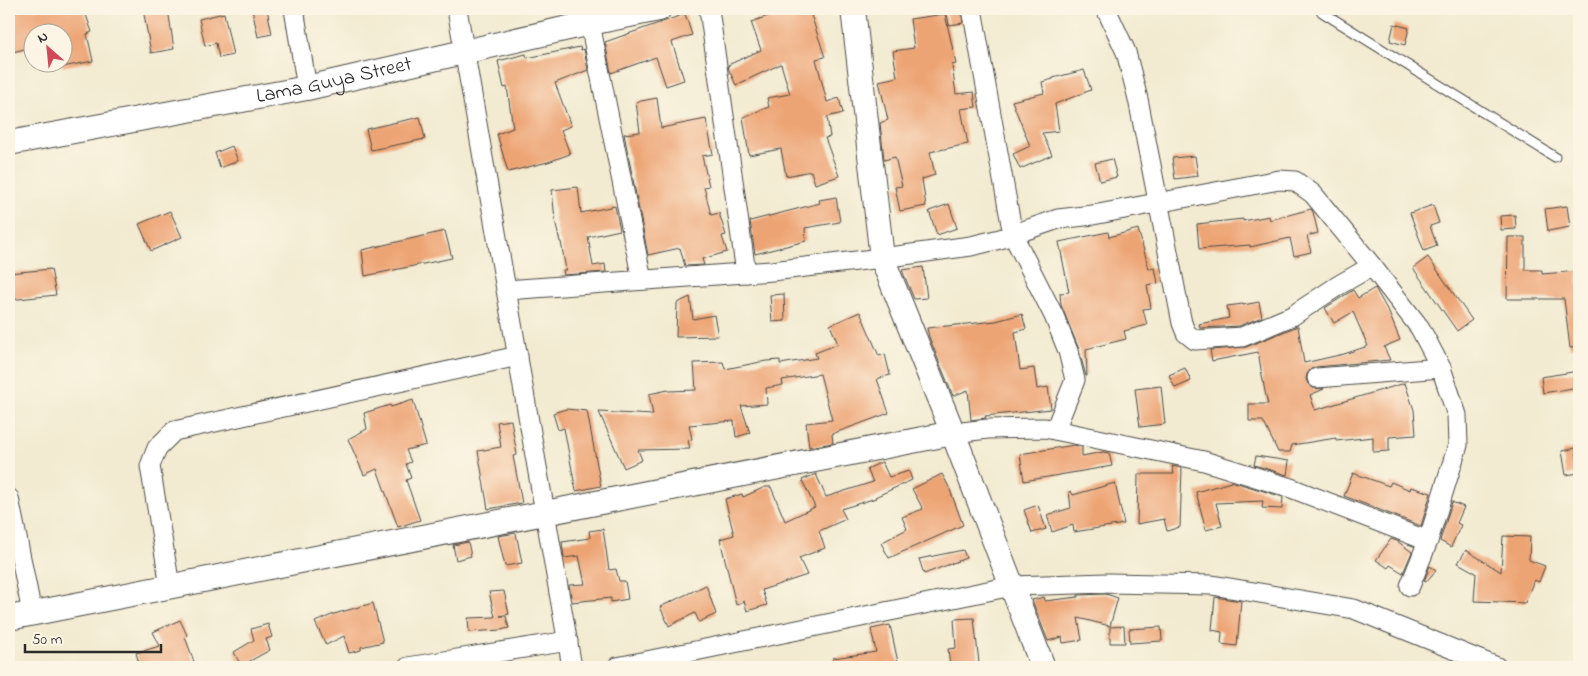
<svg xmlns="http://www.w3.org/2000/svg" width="1588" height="676" viewBox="0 0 1588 676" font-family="'Indie Flower',sans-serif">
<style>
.building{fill:#eda475}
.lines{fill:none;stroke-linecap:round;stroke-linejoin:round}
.service-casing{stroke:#494844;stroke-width:11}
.minor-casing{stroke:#494844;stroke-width:21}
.tertiary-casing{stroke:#494844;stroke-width:26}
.service{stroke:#fff;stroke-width:9}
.minor{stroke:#fff;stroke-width:19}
.tertiary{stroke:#fff;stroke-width:24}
.labels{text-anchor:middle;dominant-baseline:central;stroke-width:4;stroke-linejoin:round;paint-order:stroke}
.street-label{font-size:21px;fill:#2b2b2b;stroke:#fcf5e5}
</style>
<rect width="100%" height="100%" fill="#fcf5e5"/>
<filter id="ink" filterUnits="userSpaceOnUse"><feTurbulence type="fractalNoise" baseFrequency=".02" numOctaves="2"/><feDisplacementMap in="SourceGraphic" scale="10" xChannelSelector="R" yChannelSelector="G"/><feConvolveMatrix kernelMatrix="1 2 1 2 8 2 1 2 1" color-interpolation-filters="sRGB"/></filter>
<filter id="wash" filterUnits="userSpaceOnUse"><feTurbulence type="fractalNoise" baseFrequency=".0096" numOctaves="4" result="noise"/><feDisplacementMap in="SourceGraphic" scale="20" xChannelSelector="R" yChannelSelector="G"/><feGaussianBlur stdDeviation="1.12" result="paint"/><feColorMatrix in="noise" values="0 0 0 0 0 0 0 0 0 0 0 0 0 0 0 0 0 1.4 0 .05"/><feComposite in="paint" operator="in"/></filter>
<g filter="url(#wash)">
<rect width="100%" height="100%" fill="#f2ebd1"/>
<g id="blocks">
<g class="building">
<polygon points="9,9 84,9 92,32 87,34 93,61 62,67 62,32 32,32 32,47 13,52 9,34"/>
<polygon points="143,9 168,9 174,49 151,53"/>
<polygon points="252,9 267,9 272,34 258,37"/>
<polygon points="788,9 809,9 825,57 816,59 827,102 839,98 843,113 827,117 830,137 825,138 839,176 815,184 811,171 786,176 781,149 749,155 743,117 769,107 767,98 790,94 781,64 736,85 729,70 728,65 761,50 751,22"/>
<polygon points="946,9 961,9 963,23 949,25"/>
<polygon points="224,13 233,55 219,58 216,43 205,46 199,19"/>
<polygon points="685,14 692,35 672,42 684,80 666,86 656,57 611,73 605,42"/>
<polygon points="945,14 956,64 952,65 956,94 974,92 976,107 961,109 968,144 930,152 935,175 922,179 926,206 900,211 895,187 902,186 895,157 884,160 880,123 888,120 879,81 897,77 893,51 914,48 910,19"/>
<polygon points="1394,24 1409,28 1405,45 1390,41"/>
<polygon points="580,47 581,50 584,49 588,70 555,83 571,126 561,130 570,154 548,162 508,172 497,134 513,128 507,87 504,88 498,61 526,54 527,58"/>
<polygon points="1084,70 1091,90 1055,104 1059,131 1042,133 1052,155 1020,169 1013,154 1030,146 1012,101 1044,93 1042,82 1053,79 1053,78"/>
<polygon points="657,98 661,128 706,119 713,154 702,156 709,186 704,187 711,215 719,213 726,235 722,236 727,252 702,259 704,265 685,266 680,248 648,255 624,134 640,132 636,102"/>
<polygon points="420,117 425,139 371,150 366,129"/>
<polygon points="232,146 238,161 220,168 215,153"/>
<polygon points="1195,156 1198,176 1175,179 1172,158"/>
<polygon points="1112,159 1117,177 1100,181 1095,163"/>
<polygon points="578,187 581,213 615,206 620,230 588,237 593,266 605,264 606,272 564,275 563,270 566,270 561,242 560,242 555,220 552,190"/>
<polygon points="836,197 840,222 805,228 806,241 755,254 750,221 820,203 819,200"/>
<polygon points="949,204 957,228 937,235 929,211"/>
<polygon points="1433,205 1439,223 1430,226 1437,246 1424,251 1410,213"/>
<polygon points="1567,206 1570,227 1548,231 1545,209"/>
<polygon points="1311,209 1313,212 1318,233 1307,236 1311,252 1294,256 1290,238 1250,247 1250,245 1199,249 1197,224 1243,219 1243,221 1269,216 1270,220"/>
<polygon points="170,211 182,237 151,251 139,224"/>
<polygon points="1515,215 1516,229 1501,230 1500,216"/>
<polygon points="1138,229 1149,269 1155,268 1158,283 1147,285 1151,308 1143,309 1147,325 1124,331 1126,339 1086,349 1087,376 1086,376 1078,347 1061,305 1060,293 1069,292 1059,242 1108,232 1109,237"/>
<polygon points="445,231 452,258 365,276 362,250"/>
<polygon points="1508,237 1525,237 1525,270 1542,270 1542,274 1578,271 1579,347 1570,348 1564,299 1507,299"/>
<polygon points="1428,257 1472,320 1457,331 1413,268"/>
<polygon points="923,267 927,298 914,299 902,270"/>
<polygon points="51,269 56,295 9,300 9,273"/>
<polygon points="1375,288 1389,313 1400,340 1384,347 1390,360 1316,367 1311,369 1307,374 1306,379 1308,384 1313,388 1324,389 1310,395 1315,410 1405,383 1414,410 1416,435 1389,437 1389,451 1373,452 1373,437 1336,441 1336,438 1292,445 1290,452 1278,452 1263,421 1249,421 1249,404 1268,404 1265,392 1258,352 1212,361 1210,350 1246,347 1298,326 1304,363 1344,354 1368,346 1353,312 1334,323 1325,308 1353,290 1358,298"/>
<polygon points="784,294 785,321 772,322 770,295"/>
<polygon points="690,297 693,319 714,315 718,336 676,337 677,303"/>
<polygon points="1259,302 1262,317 1239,326 1200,328 1199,324 1229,318 1227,306 1243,304 1243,305"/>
<polygon points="860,312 879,356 885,354 890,375 877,379 889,413 832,434 833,443 809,447 806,423 832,420 820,374 782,380 783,385 766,388 767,404 741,406 750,433 736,437 734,421 689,425 692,439 688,440 690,449 638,450 642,460 624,468 599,412 653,415 649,394 668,390 668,391 696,390 694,363 723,362 725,369 766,361 780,360 780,364 817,358 815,353 838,344 830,325"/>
<polygon points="1022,314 1026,329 1015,332 1020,370 1034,368 1037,389 1048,387 1051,409 985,416 986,418 971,420 968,390 953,396 929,337 927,328 996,321"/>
<polygon points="1185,368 1191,381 1175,388 1169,375"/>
<polygon points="1579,371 1579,387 1543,393 1541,377"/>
<polygon points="1161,386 1165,424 1140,427 1135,389"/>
<polygon points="413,400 426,445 406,450 411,462 406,464 411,478 406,480 420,520 398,527 377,469 364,475 348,439 367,429 364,413 390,405 391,407"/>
<polygon points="566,409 587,411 601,486 576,491 564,428 558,430 553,413"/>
<polygon points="511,420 517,455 513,456 522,503 488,509 478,451 501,447 497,422"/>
<polygon points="1074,445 1082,447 1082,456 1103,452 1109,453 1112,466 1024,481 1020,454"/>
<polygon points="1576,448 1579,473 1566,475 1562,451"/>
<polygon points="1256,456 1289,461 1287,475 1254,465"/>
<polygon points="882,462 889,477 909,471 912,480 875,497 876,498 841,509 846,519 819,531 825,548 799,558 807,575 762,590 767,605 747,611 744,601 736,605 720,539 734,535 725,499 742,494 743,497 765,487 771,487 785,521 815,507 802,480 816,474 826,497 873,482 867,469"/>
<polygon points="1172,466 1182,468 1180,527 1167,531 1164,519 1137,524 1138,474 1174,474"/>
<polygon points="1353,473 1389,486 1391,482 1410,490 1411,487 1431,493 1421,526 1344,496"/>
<polygon points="942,474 949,487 963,525 889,558 881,543 907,529 902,517 923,509 912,489"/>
<polygon points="1231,481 1283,497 1282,509 1262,508 1263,501 1216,503 1222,526 1206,530 1196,492 1231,482"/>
<polygon points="1115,483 1124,524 1074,532 1073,525 1052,532 1047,515 1071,508 1069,492 1071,491 1073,495"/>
<polygon points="1452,502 1464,507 1457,523 1461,525 1451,547 1440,541"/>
<polygon points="1038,505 1046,529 1032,533 1024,510"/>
<polygon points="603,529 609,570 616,569 619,581 625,581 628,599 611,602 611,598 572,602 569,585 585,584 579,556 564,558 562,542 590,538 589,531"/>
<polygon points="516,533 522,563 505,566 498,536"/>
<polygon points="1503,536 1530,537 1529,560 1545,566 1539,582 1534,580 1525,603 1474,601 1476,573 1458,563 1466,550 1501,572"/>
<polygon points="1391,539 1397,541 1412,552 1403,573 1390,565 1388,568 1376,560"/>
<polygon points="468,542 471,556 456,560 453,545"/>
<polygon points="963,550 966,558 924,574 919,559"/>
<polygon points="1430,566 1436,570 1426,582 1424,581"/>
<polygon points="706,585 716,614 699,622 695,613 669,626 660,607"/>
<polygon points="504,591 509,614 500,616 506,616 509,628 501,630 469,632 468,618 495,617 489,592"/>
<polygon points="1106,594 1118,598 1110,626 1078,618 1082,640 1063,643 1062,637 1048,641 1032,600 1044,597 1045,601 1078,597 1078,595"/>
<polygon points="1215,597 1241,601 1237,646 1221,644 1222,632 1212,630"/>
<polygon points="373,603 383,642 361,647 361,650 349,653 344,636 326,645 315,622 334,614"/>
<polygon points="974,618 979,663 950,667 948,649 956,648 954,619"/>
<polygon points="180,620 187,635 185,637 196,667 140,667 136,653 160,646 153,632"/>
<polygon points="268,624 272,637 266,639 270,650 241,666 234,652 254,640 251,629"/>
<polygon points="890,625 899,667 833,667 833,658 876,652 871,629"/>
<polygon points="1124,626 1125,643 1110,643 1110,627"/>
<polygon points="1161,627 1162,641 1130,643 1129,629"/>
</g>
</g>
</g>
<g filter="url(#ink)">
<use href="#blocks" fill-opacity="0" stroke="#494844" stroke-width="1"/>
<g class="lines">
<defs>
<polyline id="service" points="1320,9 1322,12 1555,157"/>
<g id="minor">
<polyline points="294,9 307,88"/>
<polyline points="457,9 572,667"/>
<polyline points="587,9 642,280"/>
<polyline points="709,9 746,273"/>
<polyline points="972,9 1013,235 1054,316 1068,351 1075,380 1055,430"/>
<polyline points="1106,9 1126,52 1138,99 1182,323 1186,333 1195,340 1242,337 1292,316 1339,285 1372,266"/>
<polyline points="506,290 772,271 882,258 971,246 1000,239 1058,219 1093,215 1279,180 1295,181 1313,194 1372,266 1420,328 1441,368 1457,415 1458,445 1428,541 1410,586"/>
<polyline points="1317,378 1441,368"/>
<polyline points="953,433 988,429 1045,428 1204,461 1291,488 1428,541"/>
<polyline points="9,498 32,613"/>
<polyline points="170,586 150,466 157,448 174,431 518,356"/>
<polyline points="408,667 568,641"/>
<polyline points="617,667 1012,586 1108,583 1212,585 1354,609 1497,667"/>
</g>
<g id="tertiary">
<polyline points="853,9 882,258 953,433 1043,667"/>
<path id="s1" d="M9,143l298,-55 283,-65 69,-14"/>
<polyline points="9,618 953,433"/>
</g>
</defs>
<use href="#service" class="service-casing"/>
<use href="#minor" class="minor-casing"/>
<use href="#tertiary" class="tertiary-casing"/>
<use href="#service" class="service"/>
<use href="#minor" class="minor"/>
<use href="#tertiary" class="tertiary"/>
</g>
</g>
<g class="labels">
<g class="street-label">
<text stroke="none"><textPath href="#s1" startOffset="331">Lama Guya Street</textPath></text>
</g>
</g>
<rect width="1588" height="676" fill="none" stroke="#fcf5e5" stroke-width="30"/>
<g transform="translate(48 48) rotate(333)"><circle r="24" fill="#fcf5e5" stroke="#a8a49b"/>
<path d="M0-4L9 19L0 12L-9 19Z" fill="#d1495b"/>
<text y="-8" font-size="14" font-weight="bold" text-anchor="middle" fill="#2b2b2b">N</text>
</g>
<path d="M25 644v8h136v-8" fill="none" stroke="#2b2b2b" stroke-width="2.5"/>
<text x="32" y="644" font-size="15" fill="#2b2b2b" stroke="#fcf5e5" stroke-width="4" paint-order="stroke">50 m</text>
</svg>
